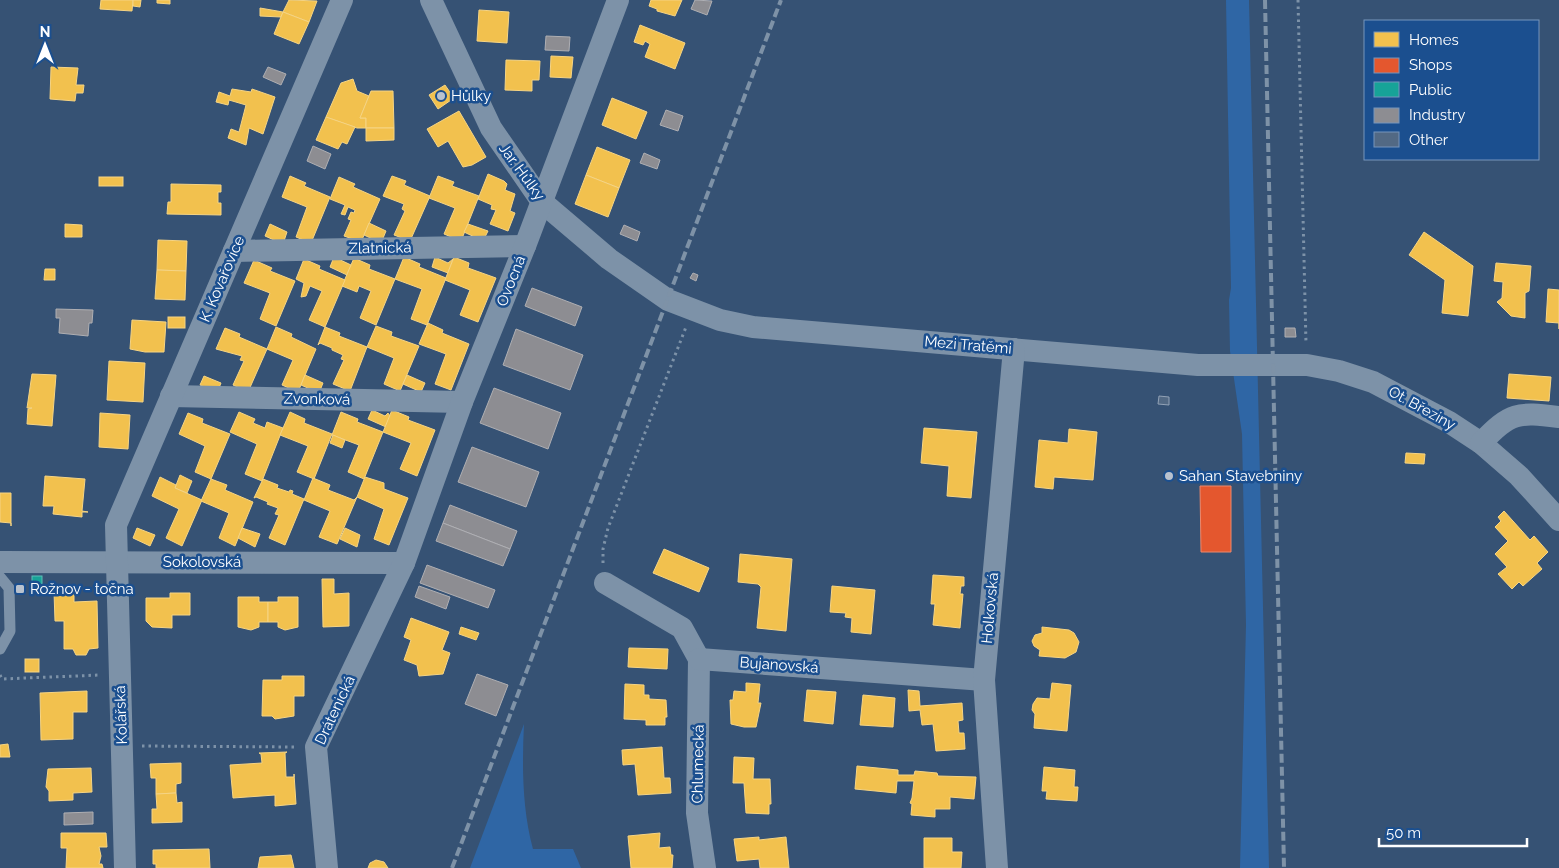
<svg xmlns="http://www.w3.org/2000/svg" width="1559" height="868" viewBox="0 0 1559 868" font-family="Raleway,sans-serif">
<style>
.green{fill:#2f66a5}
.homes{fill:#f2c14e;stroke:#f6d483}
.shops{fill:#e4572e;stroke:#ec896d}
.public{fill:#17a398;stroke:#5dbfb7}
.industry{fill:#8d8d92;stroke:#afafb3}
.building{fill:#526984;stroke:#92a2b6}
.lines{fill:none;stroke-linecap:round;stroke-linejoin:round}
.path{stroke:#7d92a8;stroke-width:3;stroke-dasharray:2.5 4;stroke-linecap:butt}
.lane{stroke:#7d92a8;stroke-width:11}
.street{stroke:#7d92a8;stroke-width:22}
.rail{stroke:#7e92a7;stroke-width:4;stroke-dasharray:9 4;stroke-linecap:butt}
.poi-dot{fill:#b9c2ce;stroke:#1b4f8f;stroke-width:2}
.labels{text-anchor:middle;dominant-baseline:central;stroke-width:5;stroke-linejoin:round;paint-order:stroke}
.poi-label{font-size:15px;fill:#fff;stroke:#1b4f8f;text-anchor:start}
.street-label{font-size:15px;fill:#fff;stroke:#1b4f8f}
</style>
<rect width="100%" height="100%" fill="#365274"/>
<g class="green">
<polygon points="1226,0 1249,0 1269,868 1240,868 1246,625 1242,434 1230,351 1229,300 1231,288"/>
<path d="M524,724c-2,41 -2,85 9,125h40l8,19h-111z"/>
</g>
<g class="homes">
<polygon points="101,0 133,0 132,11 100,9"/>
<polygon points="133,0 141,0 140,7 133,6"/>
<polygon points="157,0 170,0 170,4 157,3"/>
<polygon points="289,0 317,1 309,22 283,12"/>
<polygon points="651,0 682,0 675,16 657,11 657,9 649,6"/>
<polygon points="260,8 283,12 281,17 260,16"/>
<polygon points="479,10 509,12 507,43 477,41"/>
<polygon points="283,12 309,22 299,44 274,34"/>
<polygon points="640,25 685,43 675,69 645,57 650,44 645,41 643,45 634,42"/>
<polygon points="551,56 573,57 571,78 550,77"/>
<polygon points="506,60 540,61 539,80 532,80 532,91 505,90"/>
<polygon points="51,67 78,68 76,85 84,85 83,93 76,93 75,101 50,99"/>
<polygon points="353,79 357,91 369,96 360,118 366,118 366,128 357,128 326,117 341,83"/>
<polygon points="445,85 454,98 438,109 429,95"/>
<polygon points="232,89 251,92 252,89 275,97 263,134 249,128 246,145 228,138 231,129 239,132 246,105 229,100 228,105 216,102 219,92 230,96"/>
<polygon points="371,91 393,91 394,128 366,128 366,118 360,118"/>
<polygon points="612,98 647,112 636,139 602,125"/>
<polygon points="459,111 486,157 472,165 463,167 448,141 438,147 427,129"/>
<polygon points="326,117 355,127 347,144 342,142 338,149 316,140"/>
<polygon points="366,128 394,128 394,140 366,141"/>
<polygon points="597,147 630,160 619,188 586,175"/>
<polygon points="488,174 504,181 507,184 505,190 515,194 510,211 515,213 508,231 490,224 496,210 491,209 492,205 478,199"/>
<polygon points="586,175 619,188 608,217 575,204"/>
<polygon points="290,176 306,183 304,186 330,197 311,243 296,237 307,207 282,197"/>
<polygon points="392,176 406,181 404,185 430,196 410,241 394,235 405,211 402,209 404,204 383,196"/>
<polygon points="438,176 454,182 452,186 479,196 461,241 444,234 455,208 429,198"/>
<rect x="99" y="177" width="24" height="9"/>
<polygon points="339,177 355,184 353,187 380,199 361,242 344,236 351,220 348,219 351,212 354,213 355,210 348,207 345,215 341,214 345,205 330,199"/>
<polygon points="171,184 221,185 221,192 218,192 218,203 221,203 221,215 167,214 168,202 171,202"/>
<polygon points="369,223 386,231 381,243 364,235"/>
<polygon points="65,224 82,225 82,237 65,237"/>
<polygon points="270,224 287,232 283,244 265,236"/>
<polygon points="468,224 488,231 483,241 464,232"/>
<polygon points="1424,232 1473,266 1468,316 1442,313 1445,280 1409,255"/>
<polygon points="158,240 187,241 186,271 157,270"/>
<polygon points="334,257 351,265 347,275 330,267"/>
<polygon points="404,257 420,264 419,267 446,278 427,325 411,319 422,289 395,279"/>
<polygon points="435,257 448,263 453,259 448,273 432,267"/>
<polygon points="454,257 469,263 468,268 496,278 478,322 460,315 470,290 445,280"/>
<polygon points="354,258 370,265 369,269 395,279 376,325 360,318 371,291 359,286 357,292 342,286"/>
<polygon points="304,259 320,266 319,269 345,280 325,327 309,320 322,291 310,286 306,296 301,297 304,283 296,279"/>
<polygon points="254,260 272,268 270,271 295,281 276,326 260,319 270,293 244,283"/>
<polygon points="1496,263 1531,266 1529,291 1525,293 1525,318 1511,316 1497,302 1502,298 1503,282 1494,281"/>
<polygon points="45,269 55,269 55,280 44,280"/>
<polygon points="157,270 186,271 185,300 155,299"/>
<polygon points="1548,289 1559,290 1559,329 1559,323 1546,322"/>
<rect x="168" y="317" width="17" height="11"/>
<polygon points="132,320 166,322 164,352 145,352 130,349"/>
<polygon points="428,323 443,330 442,333 469,344 451,390 435,384 446,354 419,344"/>
<polygon points="376,326 392,332 391,336 419,346 400,391 384,384 394,358 367,347"/>
<polygon points="276,327 292,334 291,337 316,349 298,392 282,385 293,360 267,349"/>
<polygon points="325,327 340,333 339,336 367,347 350,391 333,384 344,360 341,359 343,355 332,350 332,348 320,343 318,345"/>
<polygon points="225,328 240,334 239,337 267,349 248,392 233,385 244,361 240,360 242,356 216,349"/>
<polygon points="109,361 145,363 143,402 107,400"/>
<polygon points="32,374 56,375 52,426 27,424 28,409 32,408 27,408"/>
<polygon points="1509,374 1551,377 1549,401 1507,398"/>
<polygon points="305,375 323,383 319,393 301,385"/>
<polygon points="407,375 425,383 421,392 403,384"/>
<polygon points="204,376 221,383 217,393 200,385"/>
<polygon points="372,410 385,416 388,413 390,416 386,427 368,419"/>
<polygon points="392,410 409,417 408,420 435,430 417,476 400,469 411,443 383,432"/>
<polygon points="239,412 255,419 253,423 265,428 267,422 283,428 262,481 245,474 257,444 230,432"/>
<polygon points="290,412 305,419 304,423 332,434 314,479 297,472 308,446 280,435"/>
<polygon points="341,412 358,419 357,422 383,432 364,479 348,472 359,445 332,435"/>
<polygon points="100,413 130,415 128,449 99,447"/>
<polygon points="188,413 203,419 202,423 230,434 211,479 195,472 205,446 179,434"/>
<polygon points="924,428 977,432 971,498 947,496 949,466 921,463"/>
<polygon points="1069,429 1097,432 1093,480 1054,477 1053,489 1035,487 1039,440 1068,443"/>
<polygon points="333,435 345,440 342,448 330,443"/>
<polygon points="1406,453 1425,454 1424,464 1405,463"/>
<polygon points="180,475 192,481 187,493 175,488"/>
<polygon points="45,476 85,479 82,511 88,512 82,512 82,517 53,514 54,506 43,506"/>
<polygon points="160,477 176,485 175,488 202,500 182,546 166,538 179,509 152,496"/>
<polygon points="365,477 384,483 384,489 408,498 389,545 374,539 384,509 357,497"/>
<polygon points="313,478 330,485 328,490 354,500 357,497 337,544 319,537 330,511 304,500"/>
<polygon points="211,479 227,485 225,490 253,502 235,546 219,538 229,513 201,501"/>
<polygon points="263,479 278,485 277,488 289,492 290,490 293,491 292,494 304,499 285,545 269,538 279,515 275,514 278,508 267,504 268,502 256,497 254,498"/>
<polygon points="0,493 11,493 11,526 11,523 0,522"/>
<polygon points="1504,511 1530,540 1534,536 1548,552 1537,563 1542,569 1523,586 1519,582 1512,589 1498,574 1507,567 1495,554 1508,541 1495,527 1501,521 1498,517"/>
<polygon points="137,528 155,535 150,546 133,538"/>
<polygon points="242,528 260,534 255,547 238,538"/>
<polygon points="345,528 360,535 357,547 340,539"/>
<polygon points="664,549 709,568 699,592 653,573"/>
<polygon points="740,554 792,559 786,631 757,628 761,587 758,584 738,582"/>
<polygon points="933,575 964,577 964,586 961,586 960,594 963,594 960,628 933,625 935,604 931,604"/>
<polygon points="322,579 334,579 334,594 349,593 349,626 323,627"/>
<polygon points="832,586 875,590 871,634 851,632 852,618 845,617 846,613 830,612"/>
<polygon points="74,591 74,602 97,601 98,648 89,649 86,655 76,655 73,649 64,649 64,621 55,621 54,592"/>
<polygon points="170,593 190,593 190,615 172,615 172,628 152,627 146,621 146,598 170,598"/>
<polygon points="238,597 259,597 259,602 268,602 268,622 259,622 259,627 251,630 238,627"/>
<polygon points="278,597 298,597 298,627 285,630 278,627 278,622 268,622 268,602 278,602"/>
<polygon points="411,618 449,632 442,650 450,653 443,674 419,676 417,665 404,660 411,640 404,637"/>
<polygon points="461,627 479,633 476,640 459,634"/>
<polygon points="1042,627 1069,630 1074,633 1079,642 1076,652 1065,658 1039,656 1040,650 1034,646 1032,641 1035,635 1042,633"/>
<polygon points="629,648 668,649 667,669 628,667"/>
<rect x="25" y="659" width="14" height="13"/>
<polygon points="282,676 304,676 304,696 294,696 294,716 275,719 272,716 262,716 263,680 282,680"/>
<polygon points="746,683 760,684 758,703 761,703 756,727 744,727 731,724 730,700 733,700 734,691 746,692"/>
<polygon points="1052,683 1071,685 1067,731 1034,728 1035,714 1032,710 1033,704 1037,698 1050,699"/>
<polygon points="625,684 644,685 644,695 649,695 649,699 666,700 667,717 665,717 665,725 646,725 646,720 624,719"/>
<polygon points="807,690 836,692 833,724 804,721"/>
<polygon points="908,690 919,691 920,706 962,703 963,720 958,721 959,733 964,733 965,749 936,751 933,724 922,725 920,710 909,711"/>
<polygon points="87,691 87,712 73,712 73,739 41,740 40,693"/>
<polygon points="863,695 895,698 893,727 860,725"/>
<polygon points="8,744 10,757 0,757 0,745"/>
<polygon points="662,747 664,778 670,778 671,793 638,795 635,764 623,765 622,750"/>
<polygon points="287,752 285,753 286,777 294,777 294,774 296,804 275,806 275,795 233,798 230,765 262,763 261,754 259,753"/>
<polygon points="734,757 754,758 753,779 770,779 771,804 769,804 769,814 746,813 744,783 733,783"/>
<polygon points="181,763 181,783 176,784 176,793 156,794 156,778 151,778 150,764"/>
<polygon points="857,766 898,770 898,775 914,775 915,771 937,773 938,776 976,777 974,799 950,797 950,809 935,809 935,817 911,815 912,804 910,803 912,798 914,781 897,781 896,793 855,789"/>
<polygon points="1044,767 1075,770 1074,787 1078,787 1077,801 1046,799 1047,791 1042,791"/>
<polygon points="91,768 92,792 73,793 73,800 49,801 49,791 46,787 48,769"/>
<polygon points="176,793 177,803 182,802 182,822 152,823 152,809 157,809 156,794"/>
<polygon points="61,833 106,833 107,847 99,847 101,856 99,864 102,864 103,868 66,868 67,848 61,848"/>
<polygon points="660,833 659,848 670,847 671,855 673,855 672,868 631,868 628,836"/>
<polygon points="759,837 759,840 786,837 789,868 760,868 759,859 737,861 734,839"/>
<polygon points="924,838 952,838 952,852 962,852 961,868 924,868"/>
<polygon points="209,849 210,868 156,868 156,864 153,864 153,850"/>
<polygon points="291,855 294,868 258,868 260,857"/>
<polygon points="376,860 384,862 388,868 368,868 370,863"/>
</g>
<polygon class="shops" points="1200,486 1231,486 1231,552 1201,552"/>
<rect class="public" x="32" y="576" width="10" height="10"/>
<g class="industry">
<polygon points="695,0 712,1 707,15 691,9"/>
<polygon points="546,36 570,37 569,51 545,50"/>
<polygon points="268,67 286,74 281,85 263,77"/>
<polygon points="666,110 683,116 678,131 660,125"/>
<polygon points="313,146 331,154 325,169 307,161"/>
<polygon points="644,153 660,160 657,169 640,163"/>
<polygon points="624,225 640,232 637,241 620,234"/>
<polygon points="693,273 698,275 696,281 690,278"/>
<polygon points="532,288 582,307 575,326 525,306"/>
<polygon points="56,309 93,310 92,323 89,323 88,336 59,333 60,318 56,318"/>
<polygon points="1285,328 1295,328 1296,337 1285,337"/>
<polygon points="516,329 583,355 570,390 503,365"/>
<polygon points="494,388 561,413 548,449 480,423"/>
<polygon points="472,447 539,472 526,507 458,482"/>
<polygon points="450,505 517,531 510,549 443,523"/>
<polygon points="443,523 510,549 503,566 436,541"/>
<polygon points="427,565 495,590 488,608 420,583"/>
<polygon points="419,586 450,597 446,609 415,597"/>
<polygon points="477,674 508,685 496,716 465,704"/>
<polygon points="93,812 93,824 64,825 64,813"/>
</g>
<polygon class="building" points="1159,396 1169,397 1169,405 1158,404"/>
<g class="lines">
<g class="path">
<polyline points="1298,0 1306,344"/>
<polyline points="603,563 603,549 608,528 686,327"/>
<polyline points="0,675 2,679 100,675"/>
<polyline points="142,746 296,747"/>
</g>
<polyline class="lane" points="0,577 9,588 10,631 0,649"/>
<g class="street">
<polyline points="431,0 491,128 542,202 609,259 668,300 720,320 753,327 1198,365 1307,365 1339,371 1373,382 1449,422 1481,443 1519,476 1559,520"/>
<polyline points="234,251 525,246"/>
<polyline points="171,396 462,402"/>
<path d="M1481,443c30,-31 36,-31 78,-26"/>
<polyline points="0,562 404,563"/>
<polyline points="605,583 682,628 699,659 697,813 705,868"/>
<polyline points="699,659 984,680"/>
<polyline points="125,868 116,525 342,0"/>
<polyline points="327,868 316,747 404,563 462,402 525,246 618,0"/>
<polyline points="997,868 984,680 1014,349"/>
</g>
<g class="rail">
<polyline points="1265,0 1284,868"/>
<polyline points="452,868 781,0"/>
</g>
</g>
<g class="poi-dot">
<circle cx="441" cy="96" r="5"/>
<circle cx="1169" cy="476" r="5"/>
<rect x="15" y="584" width="10" height="10" rx="2.5"/>
</g>
<g class="labels">
<g class="poi-label">
<text x="451" y="96">Hůlky</text>
<text x="1179" y="476">Sahan Stavebniny</text>
<text x="30" y="589">Rožnov - točna</text>
</g>
<g class="street-label">
<text transform="translate(522 172) rotate(54)">Jar. Hůlky</text>
<text transform="translate(380 248) rotate(-1)">Zlatnická</text>
<text transform="translate(222 279) rotate(-67)">K. Kovařovice</text>
<text transform="translate(511 281) rotate(-68)">Ovocná</text>
<text transform="translate(968 345) rotate(5)">Mezi Tratěmi</text>
<text transform="translate(317 399) rotate(1)">Zvonková</text>
<text transform="translate(1422 408) rotate(29)">Ot. Březiny</text>
<text x="202" y="562">Sokolovská</text>
<text transform="translate(990 608) rotate(-85)">Holkovská</text>
<text transform="translate(779 665) rotate(4)">Bujanovská</text>
<text transform="translate(335 710) rotate(-65)">Drátenická</text>
<text transform="translate(121 715) rotate(-92)">Kolářská</text>
<text transform="translate(698 764) rotate(-89)">Chlumecká</text>
</g>
</g>
<rect x="1364" y="20" width="175" height="140" fill="#1b4f8f" stroke="#7695bc"/>
<rect x="1374" y="32" width="25" height="15" fill="#f2c14e" stroke="#7695bc"/>
<text x="1409" y="45" font-size="15" fill="#ffffff">Homes</text>
<rect x="1374" y="58" width="25" height="15" fill="#e4572e" stroke="#7695bc"/>
<text x="1409" y="70" font-size="15" fill="#ffffff">Shops</text>
<rect x="1374" y="82" width="25" height="15" fill="#17a398" stroke="#7695bc"/>
<text x="1409" y="95" font-size="15" fill="#ffffff">Public</text>
<rect x="1374" y="108" width="25" height="15" fill="#8d8d92" stroke="#7695bc"/>
<text x="1409" y="120" font-size="15" fill="#ffffff">Industry</text>
<rect x="1374" y="132" width="25" height="15" fill="#526984" stroke="#7695bc"/>
<text x="1409" y="145" font-size="15" fill="#ffffff">Other</text>
<g transform="translate(45 45)" stroke="#1b4f8f" stroke-width="4" paint-order="stroke">
<path d="M0-4L9 19L0 12L-9 19Z" fill="#ffffff"/>
<text y="-8" font-size="14" font-weight="bold" text-anchor="middle" fill="#ffffff">N</text>
</g>
<path d="M1379 838v8h148v-8" fill="none" stroke="#ffffff" stroke-width="2.5"/>
<text x="1386" y="838" font-size="15" fill="#ffffff" stroke="#1b4f8f" stroke-width="4" paint-order="stroke">50 m</text>
</svg>
